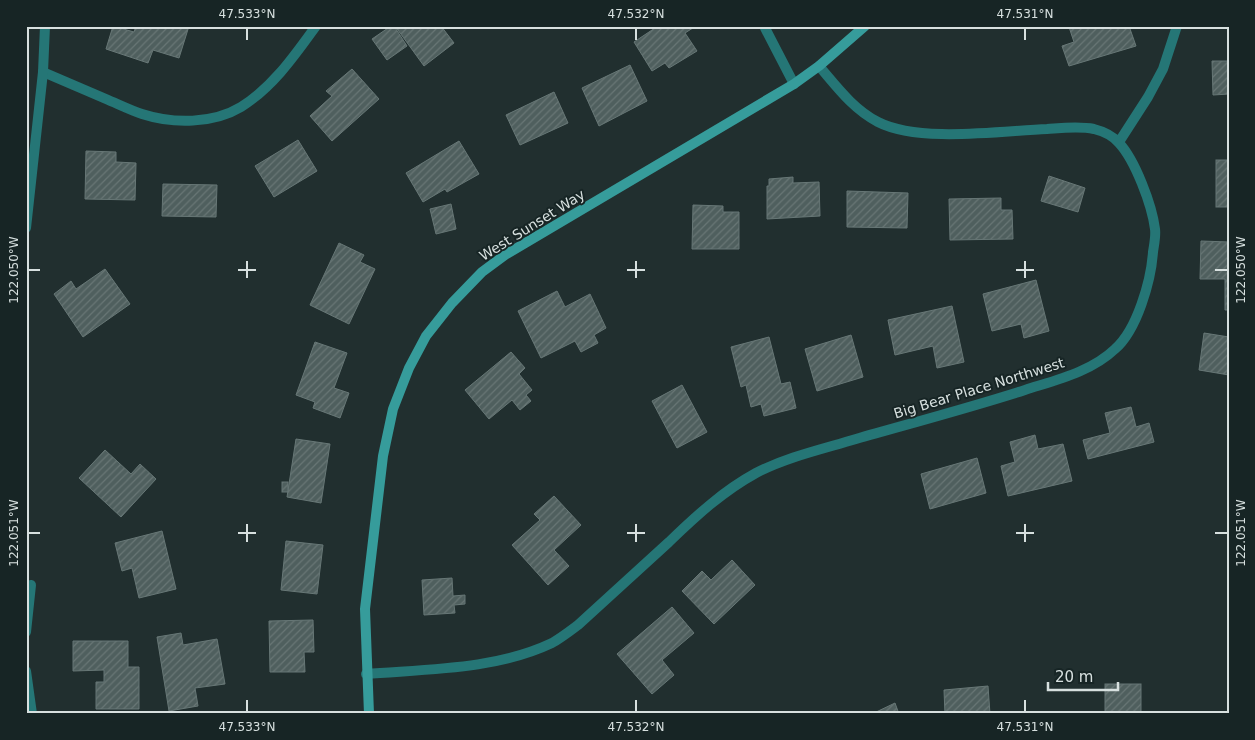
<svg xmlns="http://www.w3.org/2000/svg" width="1255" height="740" viewBox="0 0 1255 740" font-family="'DejaVu Sans',sans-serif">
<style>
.building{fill:url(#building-hatch);stroke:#677776}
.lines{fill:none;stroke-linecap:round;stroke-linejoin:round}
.street{stroke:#257676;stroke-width:10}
.secondary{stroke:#369c9b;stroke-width:10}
.ticks{fill:none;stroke:#d7e0df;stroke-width:2}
.labels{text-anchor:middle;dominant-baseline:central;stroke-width:4;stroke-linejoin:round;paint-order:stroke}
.street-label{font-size:14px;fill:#d7e0df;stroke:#172525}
.neatline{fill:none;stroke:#d7e0df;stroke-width:2}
.ticks-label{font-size:12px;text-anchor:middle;fill:#d7e0df}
</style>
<defs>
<pattern id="building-hatch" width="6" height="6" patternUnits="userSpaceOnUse" patternTransform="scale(1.25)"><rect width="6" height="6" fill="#4f5f5e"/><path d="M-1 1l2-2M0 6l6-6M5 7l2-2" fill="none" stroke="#687675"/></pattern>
</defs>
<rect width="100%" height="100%" fill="#212f2f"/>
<g class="building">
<polygon points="113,26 134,32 136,26 189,26 179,58 153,50 148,63 106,49"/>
<polygon points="391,26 394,26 407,46 387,60 372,39"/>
<polygon points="395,26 441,26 454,43 424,66"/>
<polygon points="658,26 696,26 685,33 697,51 669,68 665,63 652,71 634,42"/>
<polygon points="1129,26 1136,46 1069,66 1062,46 1074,42 1069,27"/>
<polygon points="1212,61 1229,61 1229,94 1213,95"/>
<polygon points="630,65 647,101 599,126 582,88"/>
<polygon points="352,69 379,99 332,141 310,116 332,96 326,91"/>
<polygon points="554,92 568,123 520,145 506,115"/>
<polygon points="298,140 317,171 274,197 255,166"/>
<polygon points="459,141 479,174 447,192 445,189 423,202 406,173"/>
<polygon points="86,151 116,152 116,162 136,163 135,200 85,199"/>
<rect x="1216" y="160" width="13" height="47"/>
<polygon points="1049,176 1085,188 1078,212 1041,201"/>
<polygon points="793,177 793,183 819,182 820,216 767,219 767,186 769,186 769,179"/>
<polygon points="163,184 217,185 216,217 162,216"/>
<polygon points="847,191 908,193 907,228 847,227"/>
<polygon points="1001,198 1001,210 1012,210 1013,239 950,240 949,199"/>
<polygon points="451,204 456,229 436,234 430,209"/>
<polygon points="693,205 723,206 723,212 739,212 739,249 692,249"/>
<polygon points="1201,241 1229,242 1229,310 1225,310 1225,279 1200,279"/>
<polygon points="339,243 364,255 360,262 375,269 349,324 310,305"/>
<polygon points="105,269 130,304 83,337 54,294 71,281 76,289"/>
<polygon points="1036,280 1049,331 1024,338 1021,324 992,331 983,294"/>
<polygon points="557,291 565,307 590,294 606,328 594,335 598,343 581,352 575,341 541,358 518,311"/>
<polygon points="952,306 964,362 937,368 933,346 895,355 888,320"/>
<polygon points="1204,333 1229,337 1229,375 1199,370"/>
<polygon points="851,335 863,377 817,391 805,349"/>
<polygon points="769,337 781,384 790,382 796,408 764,416 761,404 751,407 746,385 741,387 731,347"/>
<polygon points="315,342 347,353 334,388 349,393 340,418 313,408 315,402 296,395"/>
<polygon points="511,352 525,368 519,374 532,390 526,395 531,401 520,410 512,400 489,419 465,390"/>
<polygon points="682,385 707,432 677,448 652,401"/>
<polygon points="1131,407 1136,427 1149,423 1154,442 1088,459 1083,440 1110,433 1105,413"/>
<polygon points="1035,435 1038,449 1063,444 1072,481 1008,496 1001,466 1015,462 1010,442"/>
<polygon points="296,439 330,444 321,503 287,497"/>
<polygon points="105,450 131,474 140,464 156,479 121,517 79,478"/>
<polygon points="977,458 986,493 930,509 921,474"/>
<rect x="282" y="482" width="6" height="10"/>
<polygon points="554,496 581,525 554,550 569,566 548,585 512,545 540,520 534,514"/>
<polygon points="162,531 176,589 139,598 132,568 122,571 115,543"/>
<polygon points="286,541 323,545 317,594 281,590"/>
<polygon points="732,560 755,585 714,624 682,591 702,571 711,580"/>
<polygon points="452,578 453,596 465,595 465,604 454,605 455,613 424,615 422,580"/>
<polygon points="672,607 694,633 662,660 674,675 652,694 617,654"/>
<polygon points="313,620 314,652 304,652 305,672 270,672 269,621"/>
<polygon points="181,633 183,645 217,639 225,684 195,688 198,706 169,711 157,637"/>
<polygon points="73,641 128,641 128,667 139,667 139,709 96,709 96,682 104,682 104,670 73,671"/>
<rect x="1105" y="684" width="36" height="30"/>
<polygon points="988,686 990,714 945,714 944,690"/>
<polygon points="895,703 899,714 872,714"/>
</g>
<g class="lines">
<g class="street">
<polyline points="764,26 794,84"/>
<path d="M43,72c21,9 42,18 63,27 12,5 24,11 36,15 31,10 71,10 99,-7 32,-20 54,-52 75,-81"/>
<polyline points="1119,142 1148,97 1163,69 1177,26"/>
<polyline points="26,228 43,72 45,26"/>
<polyline points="26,632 31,585"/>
<polyline points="26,671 32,714"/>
<path d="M366,674c62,-5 129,-4 186,-31 9,-5 18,-12 26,-18 30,-27 60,-55 91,-83 27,-26 54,-51 87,-69 31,-16 67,-24 100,-34 56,-16 113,-31 169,-49 31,-10 66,-18 90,-41 22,-19 36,-68 38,-97 1,-7 3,-16 2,-23 -3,-24 -20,-69 -36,-86 -6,-7 -17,-12 -25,-14 -15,-3 -32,-1 -47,0 -47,2 -128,14 -169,-7 -25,-13 -41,-35 -59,-56"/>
</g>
<polyline class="secondary" points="369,714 365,609 383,456 393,409 409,368 426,336 452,303 482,272 505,255 794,84 819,66 865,26"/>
</g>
<path class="ticks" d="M247,28v12M636,28v12M1025,28v12M247,261v17M636,261v17M1025,261v17M28,270h12M238,270h18M627,270h18M1016,270h18M1215,270h13M247,524v18M636,524v18M1025,524v18M28,533h12M238,533h18M627,533h18M1016,533h18M1215,533h13M247,700v12M636,700v12M1025,700v12"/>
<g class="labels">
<g class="street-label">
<text transform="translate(532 225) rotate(-32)">West Sunset Way</text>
<text transform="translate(979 388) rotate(-17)">Big Bear Place Northwest</text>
</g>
</g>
<rect width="1255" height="740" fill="none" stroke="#172525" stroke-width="55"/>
<path d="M1048 682v8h70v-8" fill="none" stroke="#d7e0df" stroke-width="2.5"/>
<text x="1055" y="682" font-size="15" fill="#d7e0df" stroke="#172525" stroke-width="4" paint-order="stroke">20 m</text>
<rect x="28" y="28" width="1200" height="684" class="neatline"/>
<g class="ticks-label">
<text x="247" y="18">47.533°N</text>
<text x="636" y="18">47.532°N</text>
<text x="1025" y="18">47.531°N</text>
<text transform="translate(1241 270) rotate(-90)" y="4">122.050°W</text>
<text transform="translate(14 270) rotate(-90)" y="4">122.050°W</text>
<text transform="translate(1241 533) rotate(-90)" y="4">122.051°W</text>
<text transform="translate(14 533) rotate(-90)" y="4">122.051°W</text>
<text x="247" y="731">47.533°N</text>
<text x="636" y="731">47.532°N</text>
<text x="1025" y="731">47.531°N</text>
</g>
</svg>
